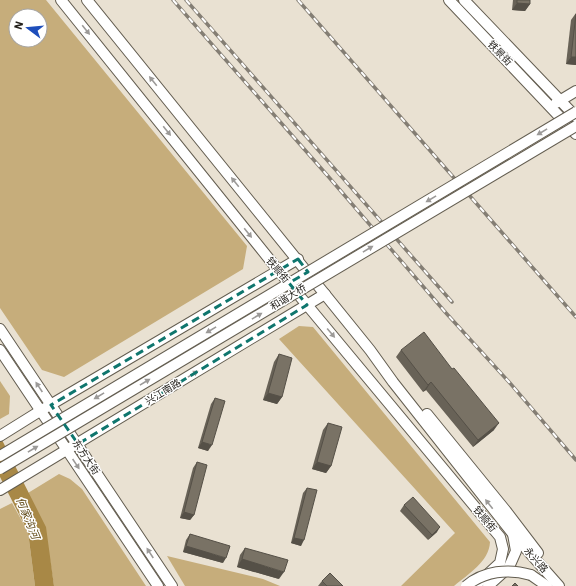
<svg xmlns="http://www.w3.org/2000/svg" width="576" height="586" viewBox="0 0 576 586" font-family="'IBM Plex Sans','Noto Sans SC',sans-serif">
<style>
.green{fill:#c6ad7b;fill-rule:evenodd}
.water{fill:#a88846}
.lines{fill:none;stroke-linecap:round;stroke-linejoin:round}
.secondary-casing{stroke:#635d50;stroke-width:12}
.secondary{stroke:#fff;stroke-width:10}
.rail-casing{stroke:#847e74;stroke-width:3.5}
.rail{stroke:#fff;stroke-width:2;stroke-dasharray:6;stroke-linecap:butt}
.secondary-bridge-casing{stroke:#635d50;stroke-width:12;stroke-linecap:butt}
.secondary-bridge{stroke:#fff;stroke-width:10}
.wall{fill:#686257}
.shaded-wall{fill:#555047}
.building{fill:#797265;stroke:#555047}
.oneway{fill:#9c9a98}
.marked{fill:none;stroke:#0f766e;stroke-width:3;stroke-dasharray:8 5;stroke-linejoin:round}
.labels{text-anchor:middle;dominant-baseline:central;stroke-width:3;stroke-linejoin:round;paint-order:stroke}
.street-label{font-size:10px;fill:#221f1a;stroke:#fff}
.water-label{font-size:11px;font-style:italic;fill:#5e4713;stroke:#fff}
</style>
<rect width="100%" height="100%" fill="#e9e1d2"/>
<g class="green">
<path d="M0,0h46l201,246 -4,23 -179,108 -22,-7 -42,-62zM16,16h24v24h-24z"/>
<path d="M299,326l14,1 177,215c-1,20 -22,32 -36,44h-53l54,-53 -176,-194z"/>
<polygon points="0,381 10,396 9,414 0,419"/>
<polygon points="59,474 70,479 82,489 146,586 54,586 50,560 28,493"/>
<polygon points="12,503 28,532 35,586 0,586 0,509"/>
<polygon points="167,556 263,579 280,586 185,586"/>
</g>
<polygon class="water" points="0,436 46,527 54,586 35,586 28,532 0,477"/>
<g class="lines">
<defs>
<g id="secondary">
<polyline points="61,0 278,270 500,537 503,549 500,563 475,586"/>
<polyline points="87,0 370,350 393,382 513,534 559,586"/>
<polyline points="449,0 576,134"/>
<polyline points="464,0 576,117"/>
<polyline points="556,103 576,91"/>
<polyline points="0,329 172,586"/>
<polyline points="0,350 158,586"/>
<polyline points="427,414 506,511 538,553"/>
<polyline points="0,436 40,411 298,259"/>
<polyline points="0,490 325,294"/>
<polyline points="531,575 547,586"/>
<polyline points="488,586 509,567 516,551 513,534"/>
</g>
</defs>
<use href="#secondary" class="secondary-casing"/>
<use href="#secondary" class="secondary"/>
<defs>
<g id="rail">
<polyline points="173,0 327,175 446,313 509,382 576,460"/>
<polyline points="186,0 452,302"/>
<polyline points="298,0 576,317"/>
</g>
</defs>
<use href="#rail" class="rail-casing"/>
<use href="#rail" class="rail"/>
<defs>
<g id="secondary-bridge">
<polyline points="0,456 576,112"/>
<polyline points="0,469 576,126"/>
<path d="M466,586c18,-15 42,-18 65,-11"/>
</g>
</defs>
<use href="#secondary-bridge" class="secondary-bridge-casing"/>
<use href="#secondary-bridge" class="secondary-bridge"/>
</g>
<g class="wall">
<polygon points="513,0 530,0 530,4 525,11 512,10"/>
<polygon points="576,13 576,65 566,64 571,20"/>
<polygon points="401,350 494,430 473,447 426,390 423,392 396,357"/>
<polygon points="279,354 282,397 277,404 263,400 274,362"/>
<polygon points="215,398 208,451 198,448 211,404"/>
<polygon points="328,423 331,466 326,473 312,469 323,430"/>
<polygon points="197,462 194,515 190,520 180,518 193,468"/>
<polygon points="307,488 301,546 291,543 303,493"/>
<polygon points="404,505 437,532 428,540 400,511"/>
<polygon points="190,534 223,563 183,552 186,540"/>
<polygon points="245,548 279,579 237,567 240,555"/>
<polygon points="322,581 343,586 318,586"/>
</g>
<g class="shaded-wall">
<polygon points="517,3 530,4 525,11 512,10"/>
<polygon points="571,57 576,57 576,65 566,64"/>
<polygon points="431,382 426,390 423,392 428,385"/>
<polygon points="268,393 282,397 277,404 263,400"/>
<polygon points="499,423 494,430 473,447 478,440"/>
<polygon points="202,442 212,445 208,451 198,448"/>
<polygon points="317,462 331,466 326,473 312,469"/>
<polygon points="184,512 194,515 190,520 180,518"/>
<polygon points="440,527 437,532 428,540 432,535"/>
<polygon points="294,538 304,540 301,546 291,543"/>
<polygon points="186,546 226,558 223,563 183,552"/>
<polygon points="242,559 284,572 279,579 237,567"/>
</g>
<g class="building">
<polygon points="517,0 530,0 530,4 517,3"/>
<polygon points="576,14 576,57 571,57"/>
<polygon points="424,332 452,369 454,368 499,423 478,440 431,382 428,385 401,350"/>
<polygon points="279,354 292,358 282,397 268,393"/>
<polygon points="215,398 225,401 212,445 202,442"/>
<polygon points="328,423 342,427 331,466 317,462"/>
<polygon points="197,462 207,465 194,515 184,512"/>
<polygon points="307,488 317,490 304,540 294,538"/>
<polygon points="413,497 440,527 432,535 404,505"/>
<polygon points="190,534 230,546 226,558 186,546"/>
<polygon points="245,548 288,560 284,572 242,559"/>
<polygon points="330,573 343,586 327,586 322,581"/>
<polygon points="515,583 518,586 512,586"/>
</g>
<defs><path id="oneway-solid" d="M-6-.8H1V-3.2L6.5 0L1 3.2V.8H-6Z"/></defs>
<g class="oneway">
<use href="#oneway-solid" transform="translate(86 30) rotate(51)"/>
<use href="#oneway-solid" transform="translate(153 81) rotate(-129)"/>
<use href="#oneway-solid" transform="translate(167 131) rotate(51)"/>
<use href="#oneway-solid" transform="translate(542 132) rotate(149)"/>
<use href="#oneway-solid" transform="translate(235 182) rotate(-129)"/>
<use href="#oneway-solid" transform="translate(431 199) rotate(149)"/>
<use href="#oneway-solid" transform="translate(248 233) rotate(51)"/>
<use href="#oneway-solid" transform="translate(368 249) rotate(-31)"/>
<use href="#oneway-solid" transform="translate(257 316) rotate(-31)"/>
<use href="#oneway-solid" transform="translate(211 330) rotate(149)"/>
<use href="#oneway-solid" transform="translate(331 333) rotate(50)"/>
<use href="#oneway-solid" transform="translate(193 374) rotate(-31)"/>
<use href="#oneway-solid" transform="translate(145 382) rotate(-31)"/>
<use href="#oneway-solid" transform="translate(39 387) rotate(-124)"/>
<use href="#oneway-solid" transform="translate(99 396) rotate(149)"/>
<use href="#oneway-solid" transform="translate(33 449) rotate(-31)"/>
<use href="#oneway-solid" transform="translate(76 464) rotate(56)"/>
<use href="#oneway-solid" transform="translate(489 504) rotate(-128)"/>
<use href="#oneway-solid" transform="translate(150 553) rotate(-123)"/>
</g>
<path class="marked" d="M298,259l10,13 -19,11 18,22 -229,139 -27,-39z"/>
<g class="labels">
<g class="street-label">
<text transform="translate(500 53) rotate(46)">铁景街</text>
<text transform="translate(278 270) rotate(50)">铁顺街</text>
<text transform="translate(288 297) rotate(-31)">和谐大桥</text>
<text transform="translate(163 392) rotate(-31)">兴江南路</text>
<text transform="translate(86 457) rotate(56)">东方大街</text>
<text transform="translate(485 519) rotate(50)">铁顺街</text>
<text transform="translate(536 560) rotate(49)">永兴路</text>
</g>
<g class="water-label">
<text transform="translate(28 518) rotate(68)">何家沟河</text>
</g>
</g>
<g transform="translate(28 28) rotate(286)"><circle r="19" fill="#ffffff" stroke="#a7a5a3"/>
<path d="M0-3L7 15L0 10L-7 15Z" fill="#1e4ebb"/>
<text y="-6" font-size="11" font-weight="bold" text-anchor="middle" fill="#221f1a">N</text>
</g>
</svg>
